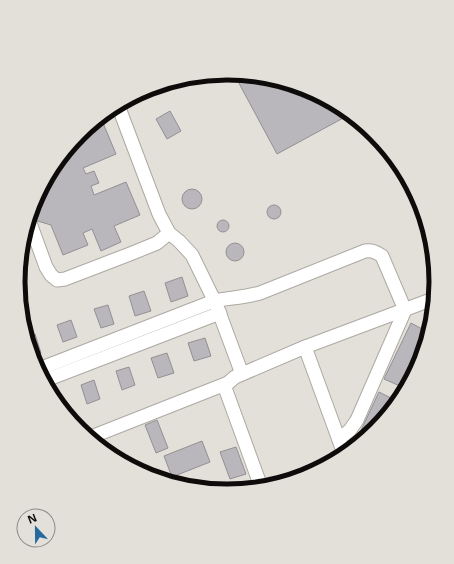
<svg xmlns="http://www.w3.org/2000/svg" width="454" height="564" viewBox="0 0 454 564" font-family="'Open Sans',sans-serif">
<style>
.building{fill:#b9b7bc;stroke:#929095}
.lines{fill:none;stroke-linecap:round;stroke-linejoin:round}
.minor-casing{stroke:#aca9a3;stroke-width:15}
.minor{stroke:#fff;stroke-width:13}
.rim{fill:none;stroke:#0d0c0a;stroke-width:5}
</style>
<rect width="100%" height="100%" fill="#e3e0da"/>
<g class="building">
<polygon points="234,74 307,89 347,116 277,154"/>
<polygon points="170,111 181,131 167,139 156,119"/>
<polygon points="103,123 116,154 83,168 86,174 94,171 99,183 91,186 94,195 126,182 140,215 114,226 121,242 101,251 92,229 83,233 88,245 63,255 51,225 34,220 31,215 34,202 79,134 85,130"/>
<circle cx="192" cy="199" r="10"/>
<circle cx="274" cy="212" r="7"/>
<circle cx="223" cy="226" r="6"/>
<circle cx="235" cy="252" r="9"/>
<polygon points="182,277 188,296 171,302 165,283"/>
<polygon points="144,291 151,311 135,316 129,296"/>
<polygon points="108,305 114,324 101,328 94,309"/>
<polygon points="71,320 77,337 63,342 57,325"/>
<polygon points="411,323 426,331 400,386 384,379"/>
<polygon points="35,334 41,353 33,356 29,336"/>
<polygon points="205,338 211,356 194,361 188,343"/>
<polygon points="167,353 174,373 158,378 151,358"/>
<polygon points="129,367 135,385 122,390 116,371"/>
<polygon points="94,380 100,399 87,404 81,385"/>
<polygon points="379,392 395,400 375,430 355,443"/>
<polygon points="157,420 168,448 156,453 145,425"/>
<polygon points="202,441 210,462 172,477 164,456"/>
<polygon points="236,447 246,474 230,479 220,452"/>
</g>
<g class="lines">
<defs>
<g id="minor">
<polyline points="119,108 159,214 169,233 179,241 192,255 216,304 242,374"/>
<polyline points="30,223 46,267 51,275 57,280 65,279 130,254 157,243 169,233"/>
<polyline points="305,347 343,451"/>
<path d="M39,369l175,-68c16,-3 31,-4 46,-8l105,-42c7,-1 11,1 17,5l23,54 -48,110 -7,10 -11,9"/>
<polyline points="46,380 220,313"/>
<polyline points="224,385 260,484"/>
<polyline points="91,437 228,383 235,377 305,347 433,299"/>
</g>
</defs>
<use href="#minor" class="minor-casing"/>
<use href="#minor" class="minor"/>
</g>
<path d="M0 0H454V564H0ZM25 282a202 202 0 1 1 404 0a202 202 0 1 1-404 0Z" fill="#e3e0da" fill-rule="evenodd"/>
<path class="rim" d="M25 282a202 202 0 1 1 404 0a202 202 0 1 1-404 0Z"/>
<g transform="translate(36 528) rotate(338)"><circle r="19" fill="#e3e0da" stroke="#8d8b87"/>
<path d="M0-3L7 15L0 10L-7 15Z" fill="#26699f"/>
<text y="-6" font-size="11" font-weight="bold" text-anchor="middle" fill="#0d0c0a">N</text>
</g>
</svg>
